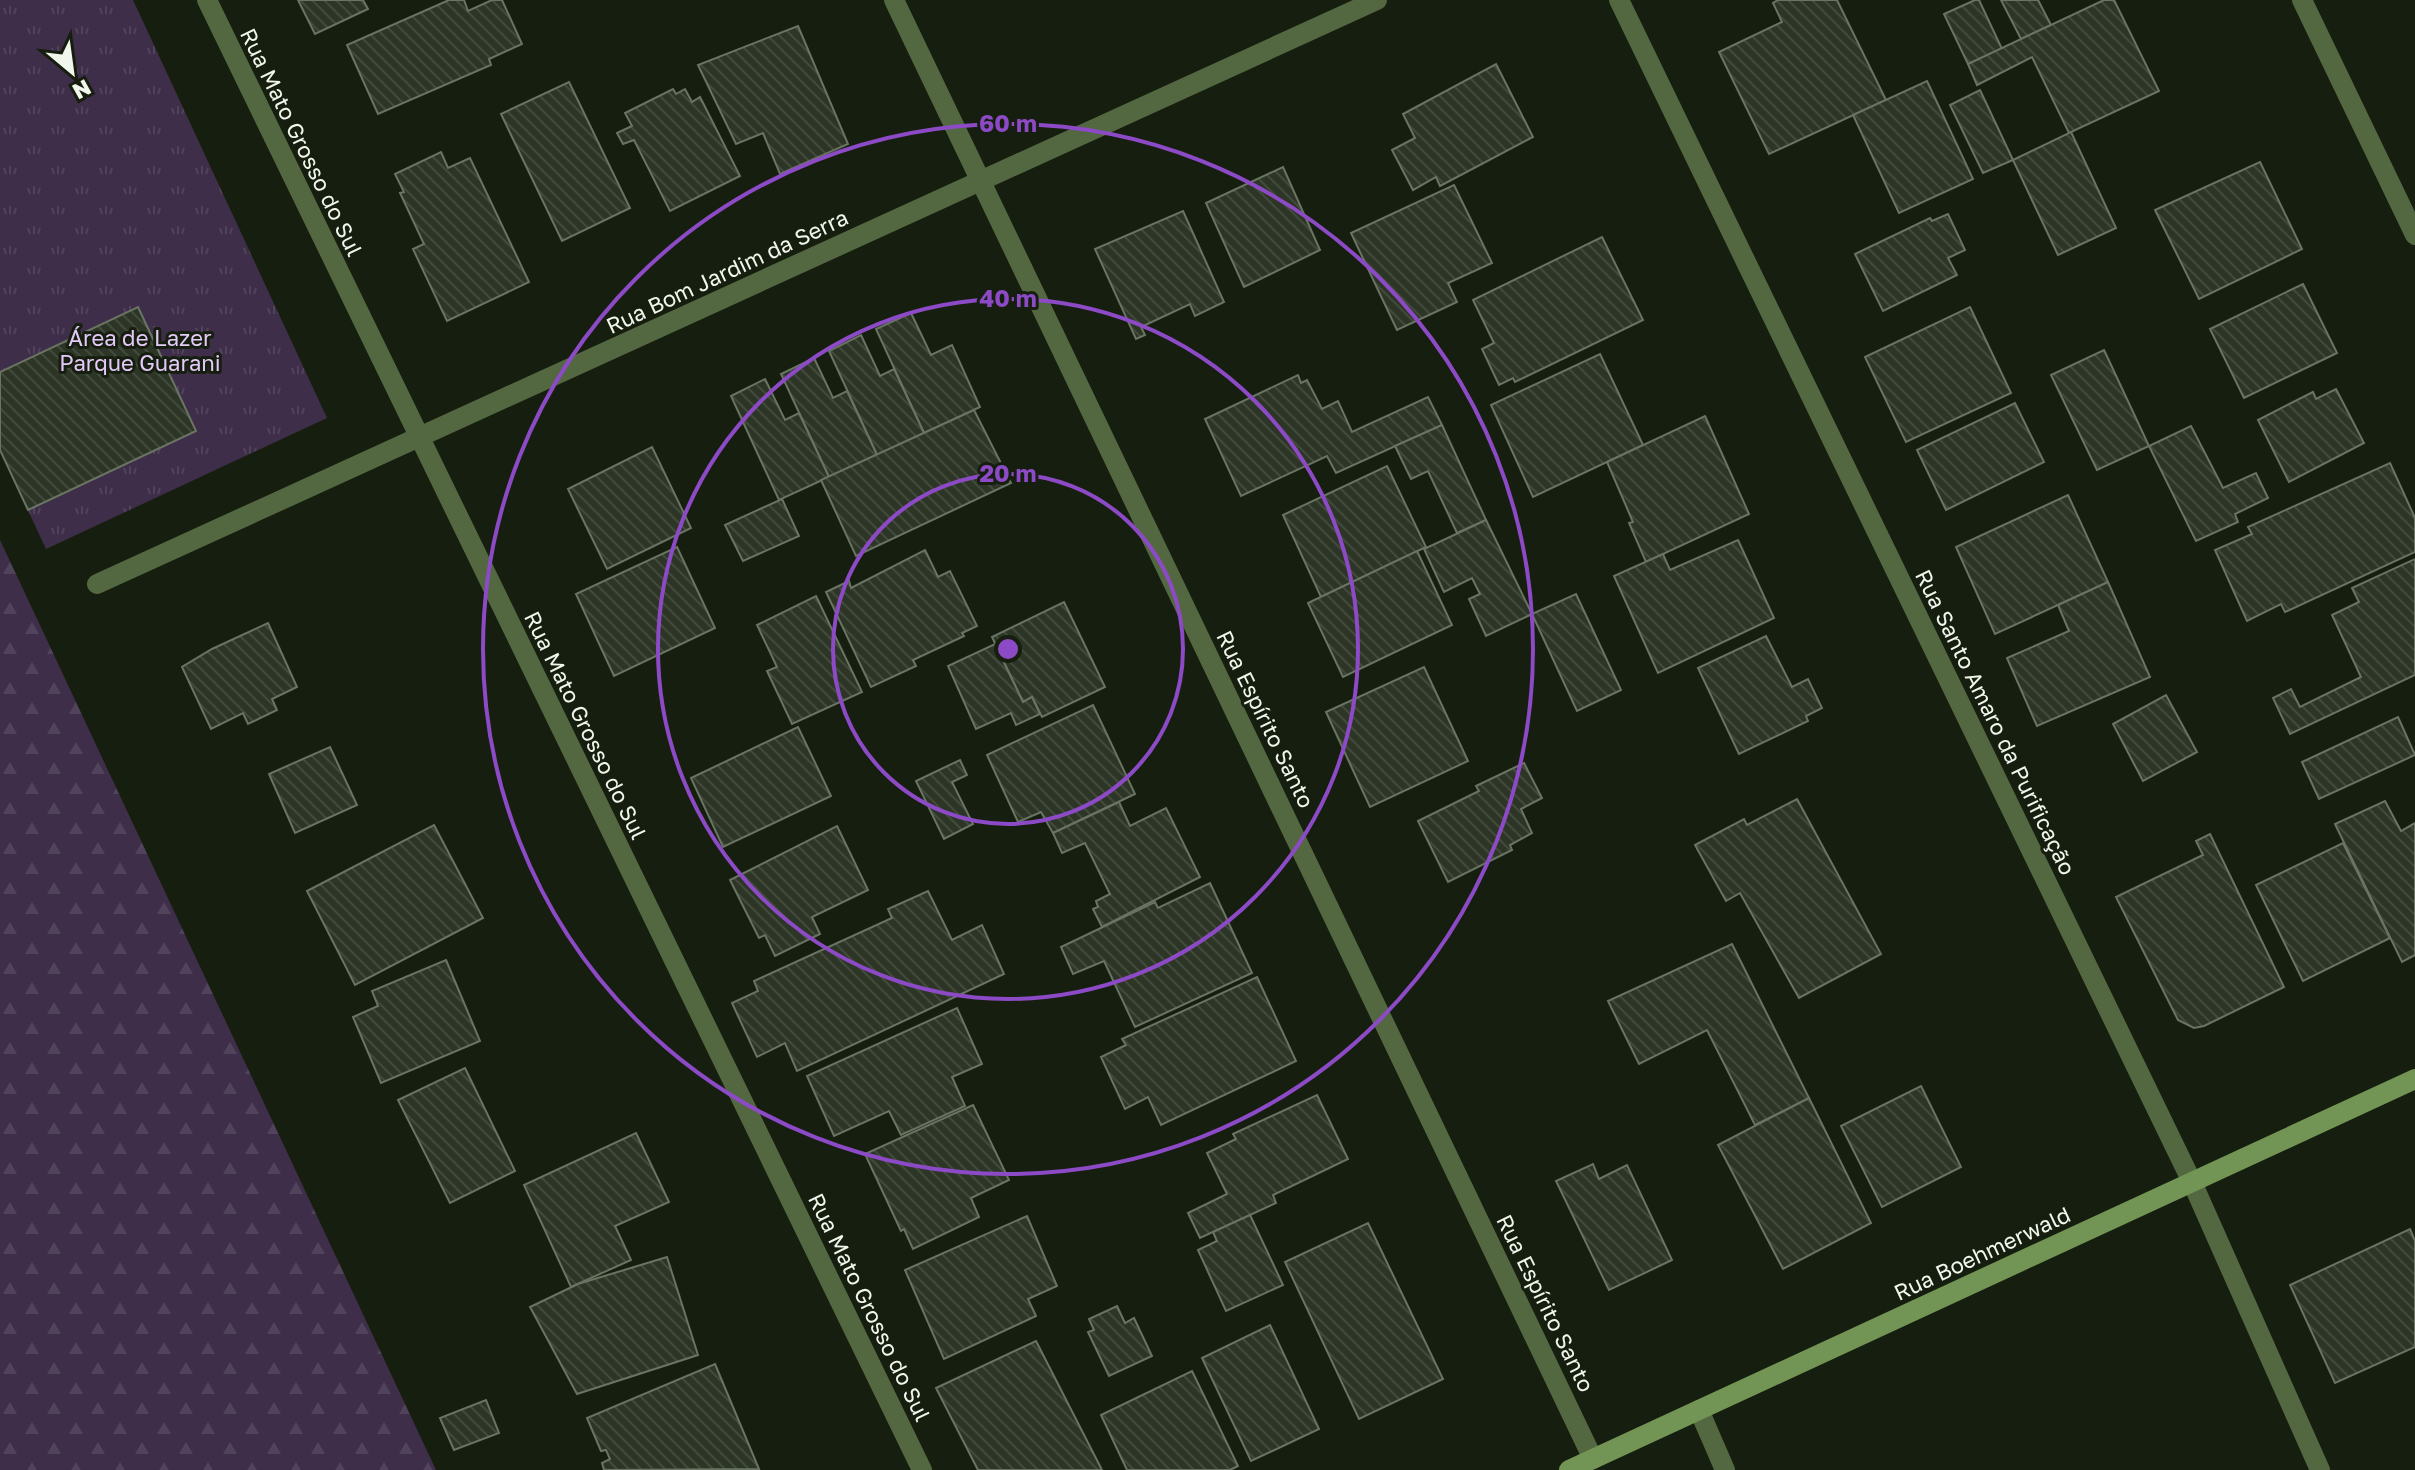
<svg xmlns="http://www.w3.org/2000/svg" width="2415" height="1470" viewBox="0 0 2415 1470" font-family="'Golos Text',sans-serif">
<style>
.forest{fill:url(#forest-firs)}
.park{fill:url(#park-tufts)}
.building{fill:url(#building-back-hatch);stroke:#6a7462;stroke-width:2}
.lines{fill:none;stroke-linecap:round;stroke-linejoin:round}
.street{stroke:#536841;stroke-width:20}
.secondary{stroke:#729555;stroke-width:20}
.ring{fill:none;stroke:#8d4ac6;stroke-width:4}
.labels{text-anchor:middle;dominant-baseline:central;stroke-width:6;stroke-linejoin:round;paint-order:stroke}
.street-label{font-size:22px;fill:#f1f7ec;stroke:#161e0f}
.park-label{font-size:22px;fill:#e4caf8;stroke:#161e0f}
.centre{fill:#8d4ac6;stroke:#161e0f;stroke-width:4}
.ring-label{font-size:24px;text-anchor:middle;font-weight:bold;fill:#8d4ac6;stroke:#161e0f;stroke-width:6;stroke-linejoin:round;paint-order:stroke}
</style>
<defs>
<pattern id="forest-firs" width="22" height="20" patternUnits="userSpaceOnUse" patternTransform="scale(2)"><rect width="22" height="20" fill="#3e2e49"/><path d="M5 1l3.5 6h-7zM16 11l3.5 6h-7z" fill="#51435b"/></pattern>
<pattern id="park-tufts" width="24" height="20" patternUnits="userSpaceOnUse" patternTransform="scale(2)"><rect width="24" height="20" fill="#3e2e49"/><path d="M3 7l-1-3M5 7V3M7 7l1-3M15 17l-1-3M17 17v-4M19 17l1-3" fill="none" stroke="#51435b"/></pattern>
<pattern id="building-back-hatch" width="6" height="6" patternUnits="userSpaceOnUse" patternTransform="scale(2)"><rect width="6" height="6" fill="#2d3626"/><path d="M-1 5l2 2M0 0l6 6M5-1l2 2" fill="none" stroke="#424a3b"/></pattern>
</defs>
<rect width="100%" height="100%" fill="#161e0f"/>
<polygon class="forest" points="0,540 436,1470 0,1470"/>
<polygon class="park" points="0,0 133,0 327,418 46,549 0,450"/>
<g class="building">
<polygon points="298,0 363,0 368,9 315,34"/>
<polygon points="449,0 464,0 468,11 492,0 502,0 522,44 489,59 491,65 378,114 347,45"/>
<polygon points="1778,0 1837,0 1886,100 1769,154 1719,52 1782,22 1773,3"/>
<polygon points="1975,0 1979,0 2002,49 1968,64 1944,14"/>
<polygon points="2001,0 2038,0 2051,25 2021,39"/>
<polygon points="2104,0 2114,0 2159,91 2069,133 2032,57 1977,85 1968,64"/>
<polygon points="798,26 848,144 780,174 763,133 736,144 698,65"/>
<polygon points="1496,64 1533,137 1440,186 1436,177 1413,190 1392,150 1415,138 1403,114"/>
<polygon points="1927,81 1973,179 1899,213 1853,115"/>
<polygon points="569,82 630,208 562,241 501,114"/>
<polygon points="673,89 676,94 685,89 692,102 700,97 740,176 670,211 634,140 623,144 617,133 632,126 625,113"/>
<polygon points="1980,90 2013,160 1983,173 1950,105"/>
<polygon points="2071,132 2116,228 2058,255 2013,160"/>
<polygon points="441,152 448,168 470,158 529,282 447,321 413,249 424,244 400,193 404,192 395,174"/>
<polygon points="2260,162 2302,249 2199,299 2155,210"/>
<polygon points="1283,167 1320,250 1244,287 1206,203"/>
<polygon points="1454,185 1492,263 1448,283 1457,302 1397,330 1351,233"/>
<polygon points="1183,211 1224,302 1195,316 1190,304 1141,327 1145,335 1136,339 1095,249"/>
<polygon points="1948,214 1965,250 1948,258 1957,275 1883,311 1855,254 1930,218 1932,221"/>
<polygon points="1602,237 1643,320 1515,382 1513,378 1499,385 1482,349 1494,343 1473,300"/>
<polygon points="2303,284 2337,353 2244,398 2210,329"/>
<polygon points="138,307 196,431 28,510 0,450 0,372"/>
<polygon points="1970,307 2011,393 1906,442 1865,357"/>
<polygon points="911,313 931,355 952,345 980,407 924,433 876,329"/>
<polygon points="861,335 880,376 894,369 924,433 877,455 829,351"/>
<polygon points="2104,350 2149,446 2097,470 2051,375"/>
<polygon points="1600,354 1643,445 1533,497 1491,405"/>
<polygon points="814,358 833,398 847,391 877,455 829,477 781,374"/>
<polygon points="1298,375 1301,383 1307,380 1322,409 1338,401 1352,432 1428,397 1442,425 1336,473 1327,456 1241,496 1205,419"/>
<polygon points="765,379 785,420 799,413 829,477 779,500 731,396"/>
<polygon points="2336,389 2364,443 2289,482 2258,420 2313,392 2316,399"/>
<polygon points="2015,403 2044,462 1946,510 1917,450"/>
<polygon points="974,410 1011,483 856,556 821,480"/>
<polygon points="1705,416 1749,514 1646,562 1629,523 1633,522 1607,462"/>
<polygon points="1442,425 1486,520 1457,533 1428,471 1411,479 1395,446"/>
<polygon points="2191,426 2223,488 2256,473 2268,498 2235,514 2238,522 2196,541 2149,446"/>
<polygon points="652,447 691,528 607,569 568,489"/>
<polygon points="2390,463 2415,518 2415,552 2285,612 2281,604 2247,621 2215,550 2252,534 2248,527"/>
<polygon points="1387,466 1426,547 1321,597 1283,515"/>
<polygon points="2068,495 2108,582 1995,634 1956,547"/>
<polygon points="782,499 799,536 743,561 725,525"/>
<polygon points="1486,520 1532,614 1486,636 1469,599 1480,594 1472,578 1444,592 1424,549"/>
<polygon points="1738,540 1774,618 1658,673 1614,576 1663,554 1670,570"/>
<polygon points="677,547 715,628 614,676 576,594"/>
<polygon points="925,550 938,577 950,571 977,626 962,633 964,636 913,660 916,666 871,687 826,592 849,581 851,588"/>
<polygon points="1417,551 1452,625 1343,677 1308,603"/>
<polygon points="2415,559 2415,675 2290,734 2273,698 2291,689 2300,707 2361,677 2332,615 2359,602 2352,588"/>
<polygon points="2108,582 2150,677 2037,726 2007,658 2069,631 2058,605"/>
<polygon points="1576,594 1621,690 1577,711 1532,614"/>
<polygon points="816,596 862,692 792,724 767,671 777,667 757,625"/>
<polygon points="1064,602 1105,687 1042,717 1032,697 1023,702 992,637"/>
<polygon points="268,623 297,687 272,699 277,710 248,724 243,713 211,729 182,667 212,649"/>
<polygon points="1766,636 1792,687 1808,679 1822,708 1806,716 1808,721 1739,754 1698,668"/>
<polygon points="995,644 1023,702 1032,697 1040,714 1016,725 1011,713 976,729 948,666"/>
<polygon points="1424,667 1468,761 1370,807 1326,712"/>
<polygon points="2166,695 2197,752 2143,781 2113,724"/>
<polygon points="1093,705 1135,794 1053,833 1041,812 1018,822 987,755"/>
<polygon points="2398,717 2415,755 2319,799 2302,762"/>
<polygon points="798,727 831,796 723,847 691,778"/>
<polygon points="330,747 357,805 295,833 269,774"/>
<polygon points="960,760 967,775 952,782 973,824 944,839 916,781"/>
<polygon points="1524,763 1542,798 1521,809 1532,833 1510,845 1512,850 1448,882 1418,821 1479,791 1476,786"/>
<polygon points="1797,799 1881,954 1799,998 1740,893 1726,901 1695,845 1744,819 1747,825"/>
<polygon points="2385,801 2401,831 2415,823 2415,955 2402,962 2335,824"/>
<polygon points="1119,802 1130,826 1166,808 1200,877 1102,927 1093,909 1098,907 1096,901 1110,894 1085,843 1062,853 1053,833"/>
<polygon points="434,825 483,918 355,985 307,891"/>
<polygon points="837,826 868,890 812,917 820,934 775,956 765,935 759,938 730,880"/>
<polygon points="2210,834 2284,987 2204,1026 2194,1028 2178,1020 2116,897 2203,855 2196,841"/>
<polygon points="2343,843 2390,938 2303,981 2256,885"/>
<polygon points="1210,883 1252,973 1135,1027 1104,961 1073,974 1061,947 1155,902 1158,908"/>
<polygon points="928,891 952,940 982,925 1004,974 797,1071 785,1043 757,1057 732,1003 758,991 754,981 892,918 888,909"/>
<polygon points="1732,944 1809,1098 1755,1125 1707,1030 1639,1064 1608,1001"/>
<polygon points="446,960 480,1041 381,1083 353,1017 378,1006 372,991"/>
<polygon points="1257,977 1296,1061 1161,1125 1148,1097 1125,1109 1101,1057 1126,1045 1122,1039"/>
<polygon points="957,1008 982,1064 952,1077 965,1106 901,1135 889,1111 834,1136 807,1076"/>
<polygon points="465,1068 515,1171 450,1203 398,1100"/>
<polygon points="1921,1086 1961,1167 1882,1207 1841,1126"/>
<polygon points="1317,1095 1348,1159 1273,1195 1276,1203 1200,1238 1188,1213 1227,1194 1207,1153 1236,1139 1233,1134"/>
<polygon points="1809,1098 1871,1223 1783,1269 1718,1145"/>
<polygon points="973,1105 1009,1180 971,1198 979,1217 913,1249 904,1229 901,1231 865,1154"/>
<polygon points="636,1133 669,1202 615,1226 631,1260 571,1287 524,1185"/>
<polygon points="1593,1164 1599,1179 1627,1165 1672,1260 1609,1290 1556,1181"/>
<polygon points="1250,1215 1283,1285 1226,1311 1198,1250 1217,1241 1213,1232"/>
<polygon points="1027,1216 1057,1286 1028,1299 1036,1316 944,1359 905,1270"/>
<polygon points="1368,1223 1443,1379 1359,1419 1285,1262"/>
<polygon points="2410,1229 2415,1241 2415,1347 2335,1383 2290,1285"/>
<polygon points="667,1257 698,1355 577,1394 530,1307 578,1284"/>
<polygon points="1117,1306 1125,1323 1134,1318 1152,1356 1109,1376 1088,1332 1094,1330 1089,1319"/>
<polygon points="1270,1325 1319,1429 1251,1461 1202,1358"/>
<polygon points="1036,1341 1102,1470 978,1470 936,1388"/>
<polygon points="715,1364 759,1469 604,1470 602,1463 610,1459 606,1450 601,1451 587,1418"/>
<polygon points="1192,1371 1238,1466 1230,1470 1127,1470 1101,1415"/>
<polygon points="486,1400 499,1433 454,1450 440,1418"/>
</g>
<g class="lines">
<g class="street">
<polyline points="207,0 922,1470"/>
<polyline points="894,0 1593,1459"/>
<polyline points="1619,0 2192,1182 2320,1470"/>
<polyline points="2302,0 2415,235"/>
<polyline points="97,584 1377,0"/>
<polyline points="1699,1410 1725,1470"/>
</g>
<polyline class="secondary" points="1569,1470 2415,1079"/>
</g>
<g class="ring">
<circle cx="1008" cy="649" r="175"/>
<circle cx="1008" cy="649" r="350"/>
<circle cx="1008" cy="649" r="525"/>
</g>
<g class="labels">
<g class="street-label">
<text transform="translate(302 142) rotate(64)">Rua Mato Grosso do Sul</text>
<text transform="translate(727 271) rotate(-25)">Rua Bom Jardim da Serra</text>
<text transform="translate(1266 719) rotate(64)">Rua Espírito Santo</text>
<text transform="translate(1996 722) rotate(64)">Rua Santo Amaro da Purificação</text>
<text transform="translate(586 725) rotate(64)">Rua Mato Grosso do Sul</text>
<text transform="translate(1982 1253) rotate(-25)">Rua Boehmerwald</text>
<text transform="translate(1546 1303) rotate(64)">Rua Espírito Santo</text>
<text transform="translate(870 1307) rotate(64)">Rua Mato Grosso do Sul</text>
</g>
<g class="park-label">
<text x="140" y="337">Área de Lazer<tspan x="140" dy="25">Parque Guarani</tspan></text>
</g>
</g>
<circle cx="1008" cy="649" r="12" class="centre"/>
<g class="ring-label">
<text x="1008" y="132">60 m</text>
<text x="1008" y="307">40 m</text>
<text x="1008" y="482">20 m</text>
</g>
<g transform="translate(72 72) rotate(151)" stroke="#161e0f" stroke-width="6" paint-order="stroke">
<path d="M0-6L14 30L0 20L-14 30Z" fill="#f1f7ec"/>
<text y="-12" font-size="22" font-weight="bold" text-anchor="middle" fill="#f1f7ec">N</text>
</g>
</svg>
